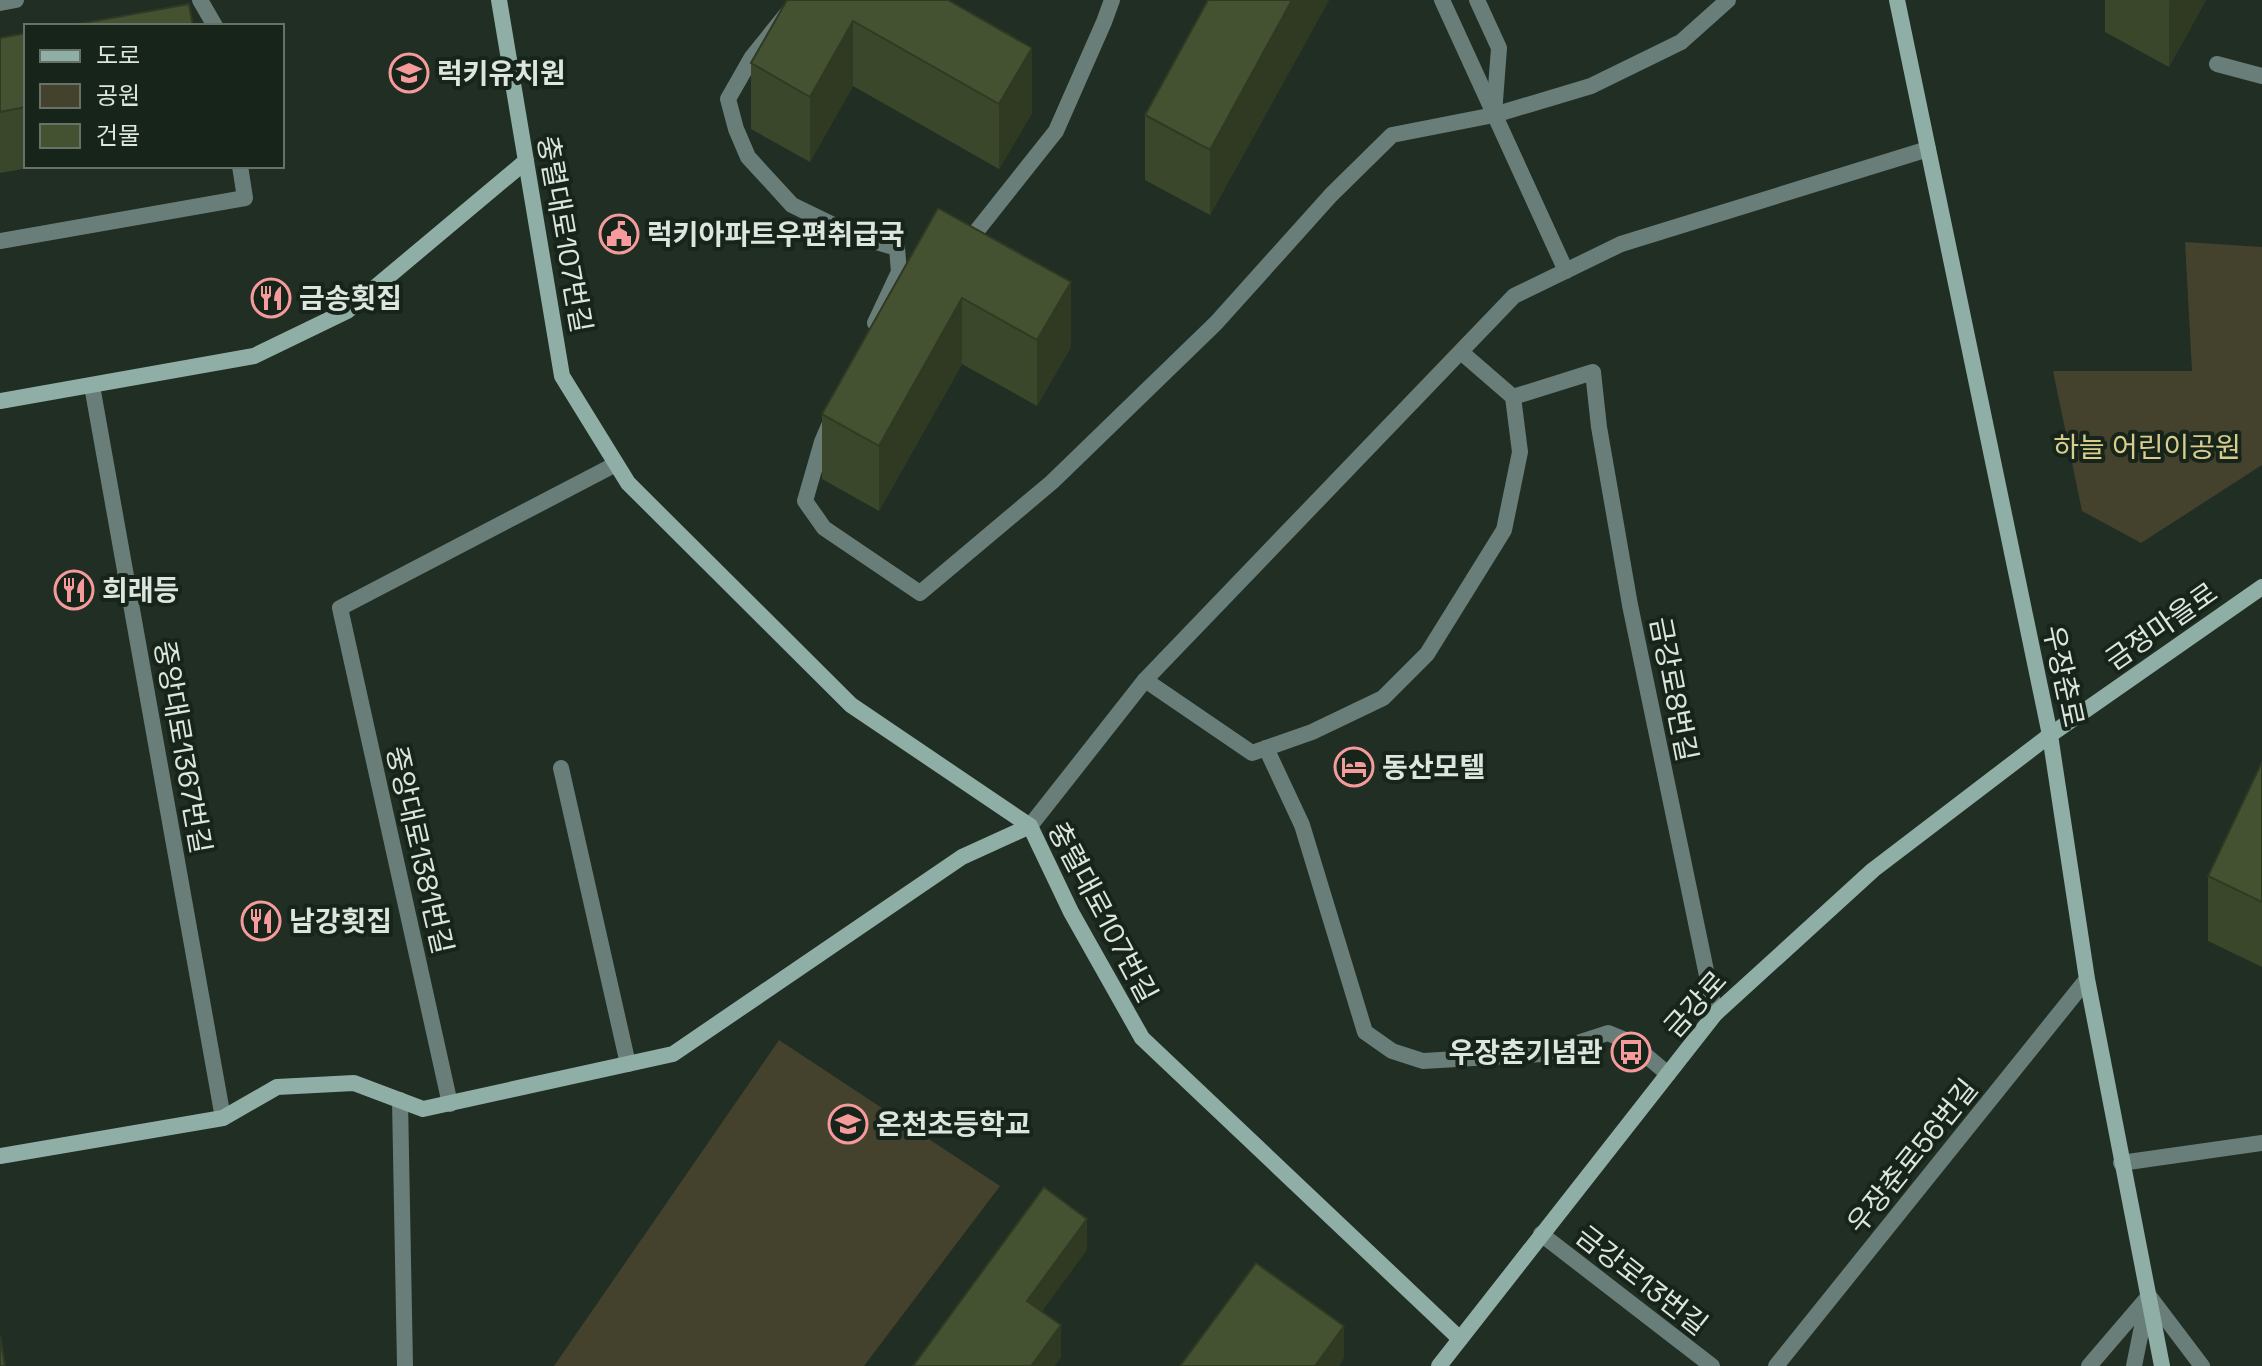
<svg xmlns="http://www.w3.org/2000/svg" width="2262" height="1366" viewBox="0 0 2262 1366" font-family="'Space Grotesk','Noto Sans KR',sans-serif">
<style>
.green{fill:#44412d}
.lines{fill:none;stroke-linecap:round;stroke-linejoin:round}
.lane{stroke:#6a7e79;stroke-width:16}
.street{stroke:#6a7e79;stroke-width:16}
.secondary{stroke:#8eaea6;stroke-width:16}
.wall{fill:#3b472a}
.shaded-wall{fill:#303922}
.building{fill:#455231;stroke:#303922;stroke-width:2}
.labels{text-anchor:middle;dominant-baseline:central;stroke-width:8;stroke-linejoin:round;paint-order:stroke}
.poi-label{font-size:28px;font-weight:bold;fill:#dce5de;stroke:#17241a;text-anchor:start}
.street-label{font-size:28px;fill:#dce5de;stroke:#17241a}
.park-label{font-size:28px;fill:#d8cd8d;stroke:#17241a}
</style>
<rect width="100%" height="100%" fill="#202e24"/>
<g class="green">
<polygon points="2185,242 2262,247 2262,465 2141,543 2082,511 2053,371 2192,371"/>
<polygon points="779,1040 1000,1186 864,1366 554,1366"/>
</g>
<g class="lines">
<g class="lane">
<polyline points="200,0 215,26"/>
<polyline points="0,3 16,0"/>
<polyline points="0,241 245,198 240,166"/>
<polyline points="1461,352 1513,397"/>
<polyline points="1145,680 1252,753 1312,732 1383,698 1427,654 1504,530 1520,452 1513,397 1593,372 1599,427 1630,605 1715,1014"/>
<polyline points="561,768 628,1064"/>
<polyline points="400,1100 405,1366"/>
</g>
<g class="street">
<polyline points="798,0 752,57 728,99 736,129 748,157 792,205 856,236 897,248 899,272 875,323"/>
<polyline points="1442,0 1566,271"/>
<polyline points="1477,0 1499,48 1494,114"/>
<polyline points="2217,64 2262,76"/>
<polyline points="964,247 1056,131 1104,22 1112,0"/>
<polyline points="92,386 223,1118"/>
<polyline points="831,421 822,442 805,501 824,528 920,593 1052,482 1216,323 1331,195 1392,135 1494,115 1591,86 1681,42 1728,0"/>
<polyline points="1266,748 1302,825 1365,1032 1392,1051 1423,1061 1543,1054 1608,1033 1630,1042 1668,1074"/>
<polyline points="1030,826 1145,680 1514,296 1621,244 1928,149"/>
<polyline points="450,1104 340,608 616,464"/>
<polyline points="2121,1163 2262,1143"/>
<polyline points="1541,1234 1712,1366"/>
<polyline points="2149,1296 2202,1366"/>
<polyline points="1776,1366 2087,979"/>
<polyline points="2089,1366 2149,1296"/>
<polyline points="2134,1366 2148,1297"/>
</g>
<g class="secondary">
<polyline points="499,0 562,376 628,483 851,705 1030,826 1071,912 1142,1038 1460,1339"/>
<polyline points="1897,0 2050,735 2087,979 2162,1366"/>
<polyline points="0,401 254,356 347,311 526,161"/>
<polyline points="0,1156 223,1118 277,1087 354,1083 423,1109 673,1054 962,857 1030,826"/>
<polyline points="1439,1366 1715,1014 1873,870 2050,735 2262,587"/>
</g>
</g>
<g class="wall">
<polygon points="787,0 948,0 1032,113 999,169 853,86 810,162 751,129 751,63"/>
<polygon points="1208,0 1329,0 1210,215 1145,180 1145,115"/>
<polygon points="2105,0 2206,0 2169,67 2105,32"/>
<polygon points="26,33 26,166 39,166 0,173 0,38"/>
<polygon points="938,208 1071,347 1037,406 962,364 879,511 822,479 822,414"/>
<polygon points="2262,762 2262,967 2208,941 2208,876"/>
</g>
<g class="shaded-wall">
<polygon points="1292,0 1329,0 1210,215 1210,150"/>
<polygon points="2170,0 2206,0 2169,67 2169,2"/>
<polygon points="853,21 853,86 810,162 810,97"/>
<polygon points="1032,48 1032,113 999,169 999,104"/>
<polygon points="1071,282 1071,347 1037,406 1037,340"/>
<polygon points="962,298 962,364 879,511 879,446"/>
<polygon points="1087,1219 1087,1250 1027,1332 1027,1301"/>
<polygon points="1061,1325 1061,1357 1055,1366 1032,1366"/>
<polygon points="1344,1326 1344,1358 1339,1366 1315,1366"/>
</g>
<g class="building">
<polygon points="787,0 948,0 1032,48 999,104 853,21 810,97 751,63"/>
<polygon points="1208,0 1292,0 1210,150 1145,115"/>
<polygon points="189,4 193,26 67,26"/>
<polygon points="26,33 26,107 0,112 0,38"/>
<polygon points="938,208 1071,282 1037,340 962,298 879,446 822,414"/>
<polygon points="2262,762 2262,902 2208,876"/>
<polygon points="1044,1187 1087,1219 1027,1301 1061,1325 1032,1365 1033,1366 913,1366"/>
<polygon points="1256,1263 1344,1326 1315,1366 1180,1366"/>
<polygon points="0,1335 5,1366 0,1366"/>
</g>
<defs>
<symbol id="school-ring" viewBox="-11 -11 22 22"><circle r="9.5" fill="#17241a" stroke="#f59b9b" stroke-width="1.5"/><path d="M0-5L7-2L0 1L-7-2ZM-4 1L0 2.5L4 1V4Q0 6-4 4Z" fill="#f59b9b"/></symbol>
<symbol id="civic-ring" viewBox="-11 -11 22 22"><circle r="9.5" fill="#17241a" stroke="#f59b9b" stroke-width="1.5"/><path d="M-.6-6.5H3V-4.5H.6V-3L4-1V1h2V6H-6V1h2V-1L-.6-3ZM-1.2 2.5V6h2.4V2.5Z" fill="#f59b9b"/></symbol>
<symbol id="restaurant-ring" viewBox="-11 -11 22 22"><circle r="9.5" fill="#17241a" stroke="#f59b9b" stroke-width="1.5"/><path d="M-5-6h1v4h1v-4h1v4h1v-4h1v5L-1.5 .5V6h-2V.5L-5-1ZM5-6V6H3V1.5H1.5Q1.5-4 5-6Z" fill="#f59b9b"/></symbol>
<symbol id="hotel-ring" viewBox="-11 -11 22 22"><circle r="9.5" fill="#17241a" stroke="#f59b9b" stroke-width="1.5"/><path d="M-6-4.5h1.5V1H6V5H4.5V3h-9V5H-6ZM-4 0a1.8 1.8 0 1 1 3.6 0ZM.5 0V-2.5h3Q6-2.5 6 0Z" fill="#f59b9b"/></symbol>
<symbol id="bus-ring" viewBox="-11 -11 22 22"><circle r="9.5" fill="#17241a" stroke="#f59b9b" stroke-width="1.5"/><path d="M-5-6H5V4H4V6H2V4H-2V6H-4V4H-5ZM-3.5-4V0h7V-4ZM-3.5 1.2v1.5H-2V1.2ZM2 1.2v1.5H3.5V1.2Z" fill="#f59b9b"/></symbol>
</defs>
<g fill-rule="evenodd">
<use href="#school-ring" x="387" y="51" width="44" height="44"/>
<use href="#civic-ring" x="597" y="212" width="44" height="44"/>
<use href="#restaurant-ring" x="249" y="276" width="44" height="44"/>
<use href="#restaurant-ring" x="52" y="568" width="44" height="44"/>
<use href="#hotel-ring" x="1332" y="745" width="44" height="44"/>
<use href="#restaurant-ring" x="239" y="899" width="44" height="44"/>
<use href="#bus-ring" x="1609" y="1030" width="44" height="44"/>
<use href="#school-ring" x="826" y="1102" width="44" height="44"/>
</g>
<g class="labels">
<g class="poi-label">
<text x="437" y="73">럭키유치원</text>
<text x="647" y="234">럭키아파트우편취급국</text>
<text x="299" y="298">금송횟집</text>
<text x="102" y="590">희래등</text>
<text x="1382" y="767">동산모텔</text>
<text x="289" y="921">남강횟집</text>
<text x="1603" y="1052" text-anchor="end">우장춘기념관</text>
<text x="876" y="1124">온천초등학교</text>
</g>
<g class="street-label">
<text transform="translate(565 234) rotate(80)">충렬대로107번길</text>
<text transform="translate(2161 626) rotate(-35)">금정마을로</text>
<text transform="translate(2064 676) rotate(78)">우장춘로</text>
<text transform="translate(1674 689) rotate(79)">금강로8번길</text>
<text transform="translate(183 747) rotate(80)">중앙대로1367번길</text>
<text transform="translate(420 850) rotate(77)">중앙대로1381번길</text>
<text transform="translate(1103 912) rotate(62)">충렬대로107번길</text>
<text transform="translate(1695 1004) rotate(-48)">금강로</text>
<text transform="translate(1912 1156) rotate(-51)">우장춘로56번길</text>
<text transform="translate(1642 1280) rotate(38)">금강로13번길</text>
</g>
<g class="park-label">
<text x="2147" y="447">하늘 어린이공원</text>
</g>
</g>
<rect x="24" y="24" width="260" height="144" fill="#17241a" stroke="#667168" stroke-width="2"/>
<rect x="40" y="50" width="40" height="12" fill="#8eaea6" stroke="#667168" stroke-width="2"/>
<text x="96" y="64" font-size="24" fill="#dce5de">도로</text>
<rect x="40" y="84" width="40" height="24" fill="#44412d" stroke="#667168" stroke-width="2"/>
<text x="96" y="104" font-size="24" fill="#dce5de">공원</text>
<rect x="40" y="124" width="40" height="24" fill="#455231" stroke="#667168" stroke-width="2"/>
<text x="96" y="144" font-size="24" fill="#dce5de">건물</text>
</svg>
